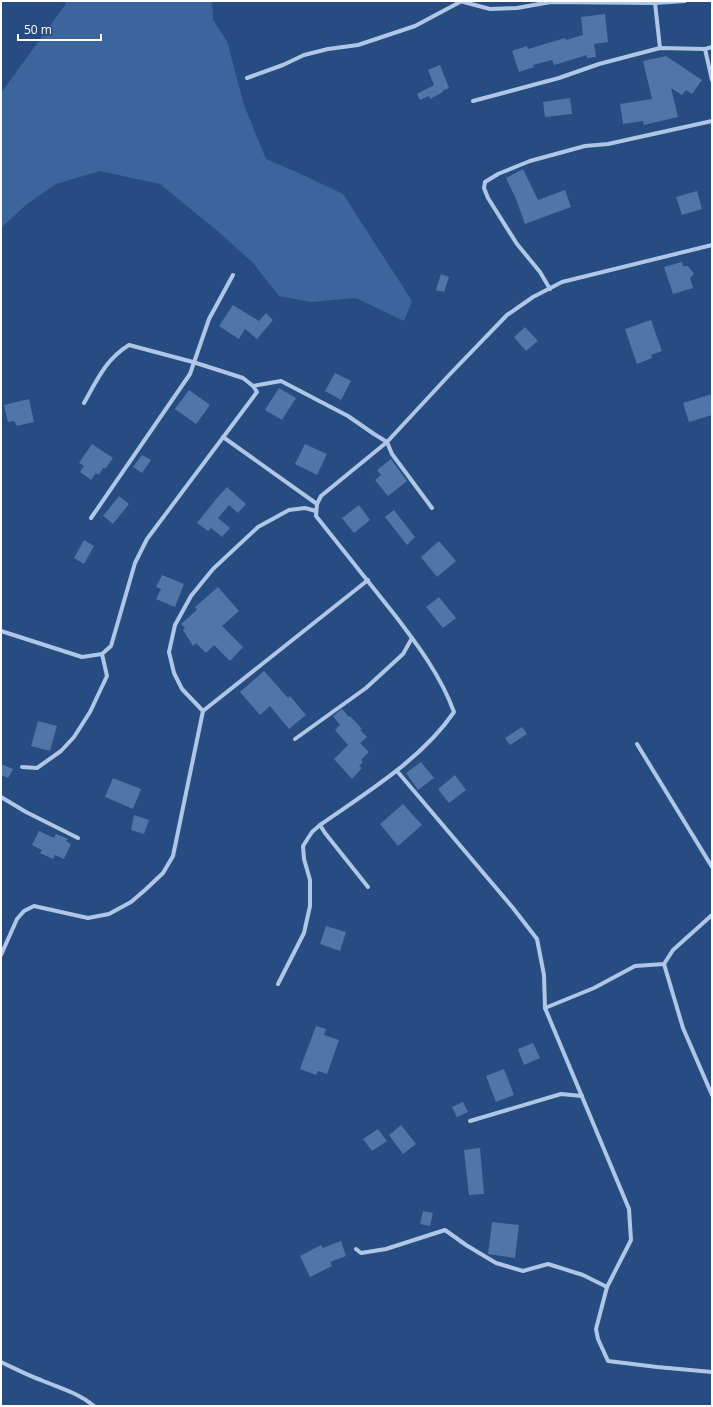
<svg xmlns="http://www.w3.org/2000/svg" width="713" height="1407" viewBox="0 0 713 1407" font-family="'Open Sans',sans-serif">
<style>
.green{fill:#3c659e}
.building{fill:#5075a9}
.lines{fill:none;stroke-linecap:round;stroke-linejoin:round}
.street{stroke:#afc6e6;stroke-width:4}
</style>
<rect width="100%" height="100%" fill="#274c81"/>
<polygon class="green" points="66,1 212,1 213,20 227,41 244,105 266,159 301,174 343,194 412,301 404,321 356,298 311,302 279,296 253,263 220,233 160,184 100,171 56,184 27,204 1,228 1,93 65,5"/>
<g class="building">
<polygon points="605,14 608,42 594,44 596,57 587,58 587,55 554,65 552,60 533,65 534,67 519,72 512,51 527,46 528,49 565,38 566,40 583,35 581,17"/>
<polygon points="666,56 702,80 692,94 686,90 682,95 671,88 678,117 644,125 643,121 623,124 620,104 652,99 643,61"/>
<polygon points="440,65 449,88 442,91 443,92 430,99 429,96 420,100 417,94 434,85 428,70"/>
<polygon points="570,98 572,114 545,117 543,102"/>
<polygon points="523,169 538,200 565,190 571,207 525,224 516,199 506,178"/>
<polygon points="697,191 702,209 682,215 676,197"/>
<polygon points="682,262 683,266 688,266 694,274 690,278 693,288 673,294 664,267"/>
<polygon points="441,274 449,277 444,292 436,290"/>
<polygon points="233,305 259,321 266,313 273,320 257,339 245,329 239,339 219,326"/>
<polygon points="651,320 662,351 651,355 652,358 637,364 625,329"/>
<polygon points="525,327 538,341 526,351 514,337"/>
<polygon points="335,373 351,381 341,400 325,391"/>
<polygon points="279,388 296,398 282,420 265,410"/>
<polygon points="189,390 210,405 196,424 175,409"/>
<polygon points="712,394 712,415 689,422 683,403"/>
<polygon points="29,399 34,422 17,426 14,421 8,422 4,405"/>
<polygon points="92,444 113,458 106,468 103,468 99,475 96,473 91,480 80,472 84,466 79,463"/>
<polygon points="305,444 327,454 317,475 295,464"/>
<polygon points="142,455 151,460 142,473 133,467"/>
<polygon points="391,459 407,481 388,496 375,480 381,475 377,470"/>
<polygon points="227,487 246,504 238,513 229,505 218,518 230,528 222,537 211,528 208,531 197,523 217,498"/>
<polygon points="119,496 129,504 113,524 103,516"/>
<polygon points="359,505 370,520 354,533 342,518"/>
<polygon points="394,510 415,537 407,545 385,517"/>
<polygon points="84,540 94,546 84,564 74,558"/>
<polygon points="439,541 456,561 437,577 421,557"/>
<polygon points="162,575 184,584 175,607 156,599 161,589 156,587"/>
<polygon points="218,587 239,611 222,626 243,647 230,661 214,645 206,653 196,643 193,646 183,630 185,628 181,624 197,610 195,607"/>
<polygon points="439,597 456,618 443,628 426,607"/>
<polygon points="264,671 288,698 290,696 306,715 289,729 270,706 260,715 240,692"/>
<polygon points="342,709 349,717 350,716 362,729 360,730 367,737 360,743 369,752 361,760 363,762 359,766 362,768 352,779 334,759 348,745 335,730 340,725 333,716"/>
<polygon points="38,721 57,726 50,751 31,746"/>
<polygon points="522,727 527,734 510,745 505,738"/>
<polygon points="421,762 434,778 418,790 406,773"/>
<polygon points="1,764 13,769 8,778 1,775"/>
<polygon points="455,775 466,790 449,803 438,789"/>
<polygon points="113,778 141,789 133,809 105,797"/>
<polygon points="403,804 422,825 398,846 380,824"/>
<polygon points="134,815 149,820 144,834 131,830"/>
<polygon points="39,831 54,838 56,834 68,839 66,841 71,844 64,859 55,855 53,859 40,853 42,850 32,845"/>
<polygon points="326,926 346,932 340,951 320,944"/>
<polygon points="316,1026 326,1029 324,1035 339,1040 327,1074 318,1071 316,1075 300,1069"/>
<polygon points="533,1043 540,1058 524,1065 518,1049"/>
<polygon points="504,1069 514,1095 496,1102 486,1076"/>
<polygon points="463,1102 468,1112 457,1117 452,1107"/>
<polygon points="401,1125 416,1144 403,1154 389,1135"/>
<polygon points="378,1129 387,1141 372,1151 363,1139"/>
<polygon points="480,1148 484,1194 469,1195 464,1150"/>
<polygon points="423,1211 433,1213 430,1226 420,1224"/>
<polygon points="492,1222 519,1225 515,1258 488,1254"/>
<polygon points="341,1241 346,1256 330,1262 332,1266 310,1277 300,1256 321,1245 323,1248"/>
</g>
<g class="lines">
<g class="street">
<polyline points="460,1 490,9 517,8 551,2 655,3 685,1"/>
<polyline points="655,3 660,48"/>
<polyline points="705,49 712,80"/>
<polyline points="247,78 283,65 304,55 328,49 358,45 415,26 460,2"/>
<polyline points="473,101 559,78 599,64 660,48 705,49 712,47"/>
<polyline points="550,289 540,272 517,244 488,198 484,188 485,182 498,174 530,161 585,146 608,144 712,121"/>
<polyline points="253,386 281,381 348,416 374,434 387,442 392,454 432,508"/>
<polyline points="223,437 317,504"/>
<polyline points="91,518 190,374 209,319 233,275"/>
<path d="M1,631l81,26 20,-3 9,-8 24,-83 12,-24 110,-147 -4,-6 -10,-8 -50,-16 -64,-17c-23,14 -32,35 -45,58"/>
<polyline points="203,711 182,689 174,673 169,652 175,625 191,596 213,569 258,527 289,510 305,508 316,511"/>
<polyline points="295,739 366,688 403,654 412,638"/>
<polyline points="637,744 712,867"/>
<polyline points="22,767 37,768 61,751 74,737 90,712 107,676 102,654"/>
<polyline points="397,771 513,908 537,939 544,975 545,1008 629,1209 631,1240 607,1287 596,1329 598,1339 608,1361 657,1367 712,1372"/>
<polyline points="1,797 26,812 78,838"/>
<polyline points="320,825 325,833 368,887"/>
<polyline points="1,955 17,919 24,911 34,906 88,918 109,914 131,902 145,890 163,873 173,856 203,711 368,580"/>
<polyline points="664,964 683,1028 712,1095"/>
<path d="M278,984l26,-51 6,-27v-26l-6,-21 -1,-13 9,-14 8,-7c47,-33 102,-66 134,-113 -13,-36 -37,-68 -60,-98 -26,-33 -52,-65 -78,-98l1,-12 4,-8 66,-54 64,-69 56,-58 26,-18 29,-15 150,-37"/>
<polyline points="545,1008 594,988 635,966 664,964 673,950 712,915"/>
<polyline points="470,1121 561,1094 582,1096"/>
<polyline points="356,1249 361,1253 386,1249 445,1230 466,1245 496,1263 523,1271 548,1264 583,1275 607,1287"/>
<path d="M1,1362c13,6 26,13 40,18 18,8 38,13 53,26"/>
</g>
</g>
<rect width="713" height="1407" fill="none" stroke="#ffffff" stroke-width="4"/>
<path d="M18 34v6h83v-6" fill="none" stroke="#ffffff" stroke-width="2"/>
<text x="24" y="34" font-size="12" fill="#ffffff" stroke="#274c81" stroke-width="3" paint-order="stroke">50 m</text>
</svg>
